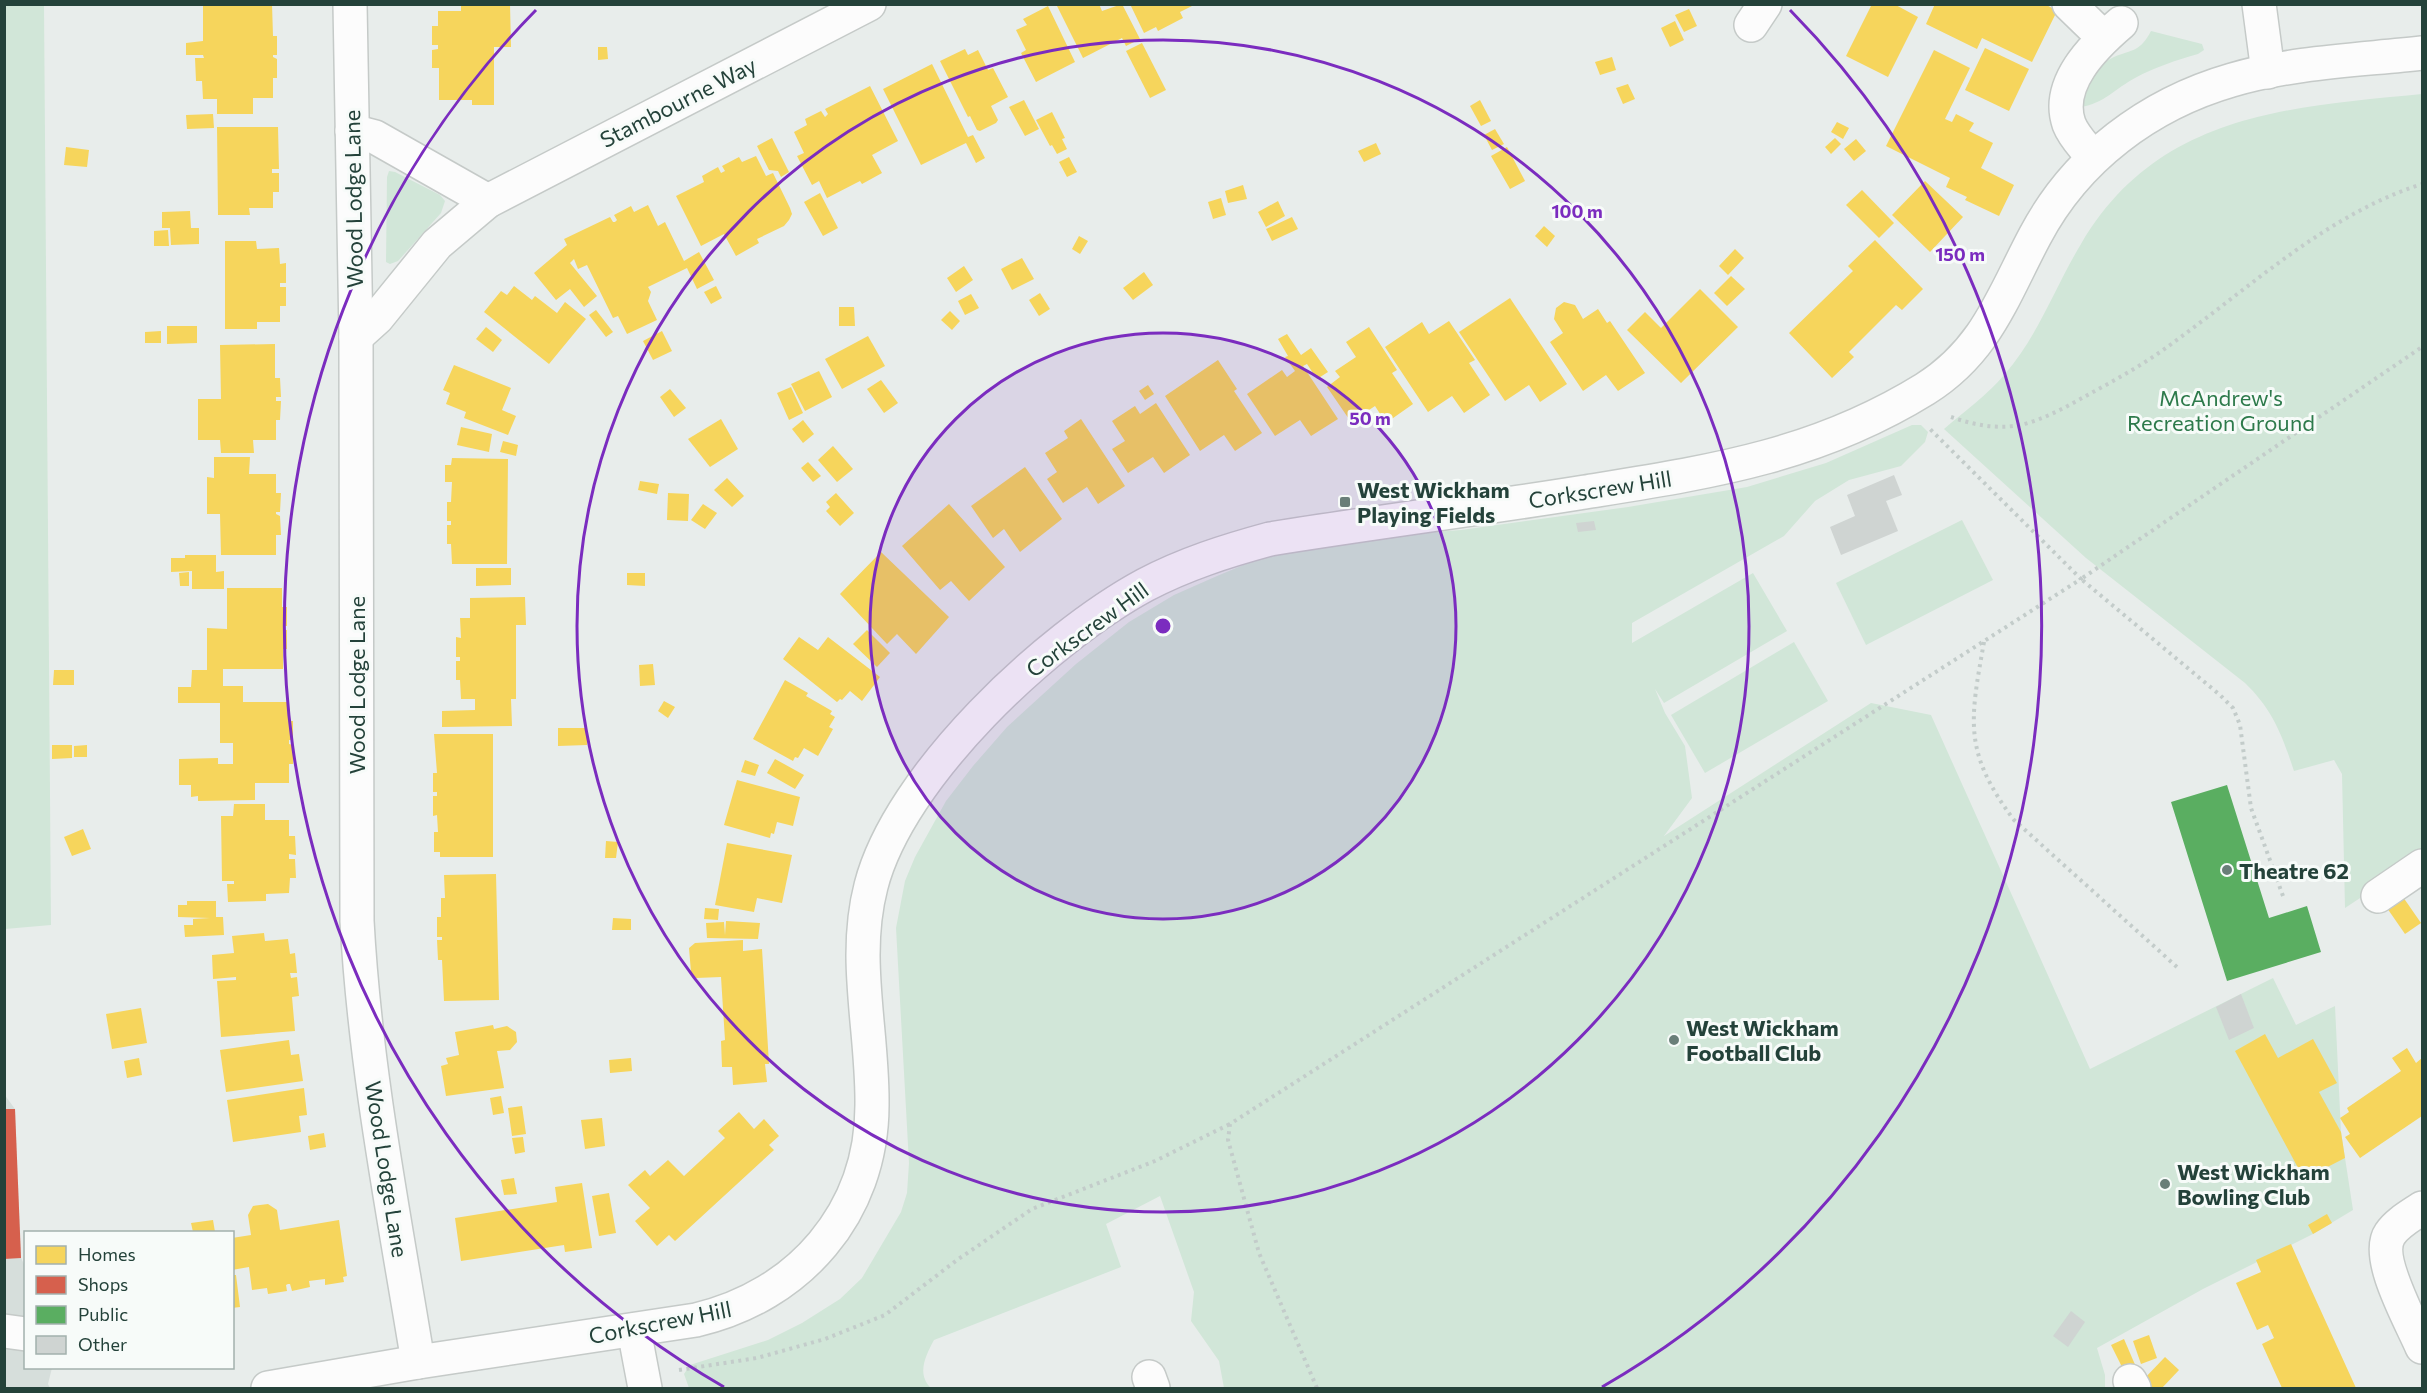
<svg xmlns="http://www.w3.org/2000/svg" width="2427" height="1393" viewBox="0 0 2427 1393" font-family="Commissioner,sans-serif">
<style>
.built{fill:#d6dedb}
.green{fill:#d1e6d8}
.homes{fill:#f6d55c}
.shops{fill:#d6604d}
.public{fill:#5aae61}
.building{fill:#cfd4d2}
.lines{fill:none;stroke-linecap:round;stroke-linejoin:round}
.minor-casing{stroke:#c5cac8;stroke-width:36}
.path{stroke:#c3ccca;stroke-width:4;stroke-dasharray:3 4.5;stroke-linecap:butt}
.minor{stroke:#fcfcfc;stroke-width:33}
.ring{fill:none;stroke:#7b2cbf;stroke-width:3}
.poi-dot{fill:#697e78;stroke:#f7fbf9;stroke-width:2}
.labels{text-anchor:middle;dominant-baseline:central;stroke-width:6;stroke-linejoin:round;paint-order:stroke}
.street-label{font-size:22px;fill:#24423a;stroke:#f7fbf9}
.park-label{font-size:22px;fill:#2d7a4b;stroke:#f7fbf9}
.poi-label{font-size:22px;font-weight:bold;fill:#24423a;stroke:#f7fbf9;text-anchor:start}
.centre{fill:#7b2cbf;stroke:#f7fbf9;stroke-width:3}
.ring-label{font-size:18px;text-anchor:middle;font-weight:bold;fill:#7b2cbf;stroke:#f7fbf9;stroke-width:6;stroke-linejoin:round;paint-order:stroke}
</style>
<rect width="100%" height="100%" fill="#e8edeb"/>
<polygon class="built" points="4,1094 15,1109 21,1258 26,1268 26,1368 52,1368 48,1384 50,1388 5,1388"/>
<g class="green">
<polygon points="44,5 51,925 5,929 4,5"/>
<path d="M2151,31l51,13 2,6 -6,4c-21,6 -43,13 -63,24 -19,10 -32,26 -54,29 5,-18 14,-42 33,-50 19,-8 26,-5 37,-26z"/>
<path d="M2422,94v763l-77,51 -3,-134 -8,-14 -40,11c-12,-36 -21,-61 -49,-88l-159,-125 -142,-129c21,-18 43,-34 61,-55 33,-38 50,-87 76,-130 76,-130 207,-137 341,-150z"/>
<polygon points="389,171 395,172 440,195 445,201 441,213 398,261 390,264 386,262 387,177"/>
<path d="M1912,425h9l7,7 -3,10 -24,24 -52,14 -34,21 -31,35 -152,87v20l121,-70 34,58 -123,72 -9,-14 10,24 20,33 7,52 -28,38 207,-133 60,12 159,354 183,-91 23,47 39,-19 6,126 12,78 -40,24 -110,55 -106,59 8,27v13h-881l-5,-27 -28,-40 3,-29 -34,-96 -54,28 15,43 -187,73c-8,15 -18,34 -3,48h-242l-5,-14 6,-9 78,-25 34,-17 38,-24 22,-21 39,-66 6,-19 2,-30 -13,-235 9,-47 10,-24 31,-56 27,-35 34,-39 69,-63 53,-42 45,-27 43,-19 36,-15 38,-11 40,-10 130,-10 167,-23 119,-20 79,-24z"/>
<polygon points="1962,520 1993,580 1866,645 1836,583"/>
<polygon points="1794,642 1828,701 1705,773 1671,715"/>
</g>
<g class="homes">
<polygon points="272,4 273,36 277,36 277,55 273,55 273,57 277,59 277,78 273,78 273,98 253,98 253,114 217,114 217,99 203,99 202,81 196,81 195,58 204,58 203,55 186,55 186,43 203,41 203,5"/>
<polygon points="461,4 510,4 511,47 494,47 494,105 472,105 472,100 439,100 439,68 432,68 432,50 438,49 438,45 432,45 432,26 438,26 438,11 461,11"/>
<polygon points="1056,4 1099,4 1102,11 1122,4 1140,39 1126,46 1122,38 1083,58"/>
<polygon points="1130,4 1196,4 1180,12 1183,18 1158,31 1156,27 1144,33"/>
<polygon points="1872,4 1894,4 1918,17 1888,77 1846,56"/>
<polygon points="1935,4 2045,4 2057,11 2032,62 1982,38 1977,49 1926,24"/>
<polygon points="1048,6 1075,62 1036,82 1021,53 1026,50 1016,30 1027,25 1023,19"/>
<polygon points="1689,9 1697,26 1684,32 1675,15"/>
<polygon points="1675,21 1684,40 1670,47 1661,28"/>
<polygon points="1142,43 1166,90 1150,98 1126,51"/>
<polygon points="598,47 607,47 608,59 598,60"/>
<polygon points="1985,48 2029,69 2009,111 1965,90"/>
<polygon points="965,49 968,55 978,50 988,70 993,68 1008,97 991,106 998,120 996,123 980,131 977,130 970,116 968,117 940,61"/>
<polygon points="1934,50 1970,68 1945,119 1952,122 1956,114 1974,123 1969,131 1993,143 1981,168 2014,185 1999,216 1965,200 1967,197 1946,187 1950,178 1886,146"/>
<polygon points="1612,57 1616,70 1600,75 1595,62"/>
<polygon points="932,64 968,137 973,135 985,158 976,163 966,143 921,165 883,89"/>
<polygon points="1628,84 1635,99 1623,104 1616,88"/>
<polygon points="870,86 898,141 872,155 882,173 862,184 860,181 827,198 819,181 812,185 797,156 804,153 794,132 807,125 805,119 821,111 825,117 828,114 825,109"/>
<polygon points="1024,100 1039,129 1025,136 1009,107"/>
<polygon points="1480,100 1491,121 1481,126 1470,106"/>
<polygon points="1052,112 1065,138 1062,139 1067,149 1057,154 1052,145 1050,146 1036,120"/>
<polygon points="213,114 214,128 187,129 186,115"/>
<polygon points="1837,122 1849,128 1843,139 1831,132"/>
<polygon points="217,127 278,127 279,169 272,169 272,173 279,173 279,192 273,192 273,208 249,208 250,215 218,215"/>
<polygon points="1495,129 1504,144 1492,150 1484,135"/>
<polygon points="772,138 789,172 781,177 778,171 769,170 757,146"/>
<polygon points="1835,138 1841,144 1831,154 1825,147"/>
<polygon points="1856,139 1866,151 1854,161 1844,149"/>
<polygon points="1376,143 1381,154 1364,162 1358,151"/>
<polygon points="66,147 89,150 87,167 64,165"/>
<polygon points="1507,147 1525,181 1510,189 1491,156"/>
<polygon points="756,156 766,176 773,173 790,208 792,214 789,220 784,226 757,239 759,243 736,256 724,234 701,246 676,196 704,182 702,176 718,167 721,173 725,171 722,166 739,157 742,162"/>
<polygon points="1069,157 1077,172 1067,177 1059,162"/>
<polygon points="1925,181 1963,217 1930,252 1892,215"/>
<polygon points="1243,185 1247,199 1228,203 1225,191"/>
<polygon points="1862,190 1894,223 1879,238 1846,205"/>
<polygon points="820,193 838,228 823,236 804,202"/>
<polygon points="1221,198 1226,215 1213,219 1208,202"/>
<polygon points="1278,201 1285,216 1266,227 1258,212"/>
<polygon points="648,205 658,226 665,222 684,261 699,252 714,280 697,289 687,268 648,287 651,292 648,301 657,320 627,334 618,316 613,318 587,265 578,269 574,259 570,263 597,296 584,307 570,289 556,300 534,273 567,245 564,239 610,217 613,222 615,222 617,220 614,215 631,206 634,212"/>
<polygon points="190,211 191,228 199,228 199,244 171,245 170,228 162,228 162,212"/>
<polygon points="1292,217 1298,229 1272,241 1266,229"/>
<polygon points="1544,226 1555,236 1547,247 1535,236"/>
<polygon points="168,230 169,246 154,246 154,231"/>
<polygon points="1079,236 1088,241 1080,254 1072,249"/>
<polygon points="1875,240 1923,289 1902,310 1896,305 1849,352 1854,357 1832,378 1789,333 1853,271 1848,266"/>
<polygon points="225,241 256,241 257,249 279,248 280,264 286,263 286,283 280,283 280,287 286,287 286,306 280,306 280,322 257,322 257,329 225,329"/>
<polygon points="1735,249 1744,258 1728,275 1719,266"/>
<polygon points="1022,258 1034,279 1012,290 1001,269"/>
<polygon points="964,266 973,280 956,292 947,278"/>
<polygon points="1144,272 1153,285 1133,300 1123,288"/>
<polygon points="1731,276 1745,289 1727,306 1714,293"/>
<polygon points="514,286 532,300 535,296 557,313 565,302 586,319 549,364 484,312 501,291 507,295"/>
<polygon points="716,286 722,298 711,304 704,292"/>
<polygon points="1700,289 1738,327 1681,383 1627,330 1645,312 1661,328"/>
<polygon points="1040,293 1050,309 1039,316 1029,300"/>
<polygon points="971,294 979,308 965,315 958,301"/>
<polygon points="1510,298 1567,384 1540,402 1529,385 1505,401 1459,332"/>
<polygon points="1564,302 1575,305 1583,319 1598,309 1607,323 1610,321 1645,373 1618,391 1606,375 1583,391 1550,342 1563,333 1554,319 1556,308"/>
<polygon points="839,307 854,307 855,326 839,326"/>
<polygon points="596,310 613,332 606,337 589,315"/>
<polygon points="950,311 960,321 952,330 941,320"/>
<polygon points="1449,321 1475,360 1469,363 1490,395 1464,413 1452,396 1428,412 1385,347 1422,322 1429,334"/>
<polygon points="167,326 197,326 197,343 167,344"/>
<polygon points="486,327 502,340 493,352 476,339"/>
<polygon points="1369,327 1397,370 1392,373 1413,404 1386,423 1375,406 1351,422 1327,387 1340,377 1335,371 1356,357 1346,342"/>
<polygon points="161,331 161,343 145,343 145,332"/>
<polygon points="662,331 672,351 653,360 643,341"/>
<polygon points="1287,334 1301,355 1311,348 1328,372 1317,379 1307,364 1303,366 1338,419 1311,436 1300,420 1275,436 1247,394 1282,370 1287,377 1295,371 1285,357 1288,356 1278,339"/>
<polygon points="868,336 885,366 842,389 825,359"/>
<polygon points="275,344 275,378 280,378 281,397 276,397 276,401 281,401 280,420 276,420 276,440 253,440 254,453 221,453 220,440 198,440 198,399 221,399 220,345"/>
<polygon points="1218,360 1237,389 1234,391 1262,433 1235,451 1224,435 1200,451 1165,396"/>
<polygon points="454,365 511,388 502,410 516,416 508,435 464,418 466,412 446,404 450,393 443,390"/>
<polygon points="819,371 832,397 805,411 791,384"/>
<polygon points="881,380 898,403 884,413 867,389"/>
<polygon points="1148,385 1154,394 1145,400 1139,391"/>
<polygon points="791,387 803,413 789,420 777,393"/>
<polygon points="670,389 686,408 674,417 660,397"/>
<polygon points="1156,403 1190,455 1164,473 1153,457 1128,473 1112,449 1125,441 1112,421 1135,406 1140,414"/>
<polygon points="721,419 738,449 710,467 688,439"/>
<polygon points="1081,419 1125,486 1098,504 1087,487 1063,503 1047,479 1057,472 1045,453 1068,438 1064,431"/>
<polygon points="803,420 814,434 803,443 792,429"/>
<polygon points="461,427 492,434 489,452 457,445"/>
<polygon points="503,441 518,445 516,456 500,452"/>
<polygon points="833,446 853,469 837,482 818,460"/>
<polygon points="214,457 250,457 249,474 276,474 276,493 281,493 280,512 276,512 276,514 280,516 281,535 276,535 276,555 221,555 220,514 207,514 207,477 214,478"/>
<polygon points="452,458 508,459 507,564 452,564 451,544 447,544 447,525 451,525 451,521 447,521 447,502 451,502 452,482 445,482 445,465 451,465"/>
<polygon points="808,462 821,476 813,482 801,468"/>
<polygon points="1025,467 1062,519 1020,552 1004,529 993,538 971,506"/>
<polygon points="727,478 744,496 732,507 714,490"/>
<polygon points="640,481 659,484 657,494 638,490"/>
<polygon points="668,493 689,494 688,521 667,520"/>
<polygon points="836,493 854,513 840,526 826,511 830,507 826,502"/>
<polygon points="703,504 717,513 705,529 691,520"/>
<polygon points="949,504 1005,567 969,601 951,581 940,590 902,546"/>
<polygon points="881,552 949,617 916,654 897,634 887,644 840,594"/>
<polygon points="185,555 216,555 216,572 224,571 224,589 192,589 192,571 171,572 171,558 185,558"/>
<polygon points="476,568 511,568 511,585 476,586"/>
<polygon points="189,572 189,586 180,586 179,573"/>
<polygon points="627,573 645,573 645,586 627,585"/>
<polygon points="227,588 282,588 282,607 287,607 287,626 283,626 283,630 287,630 287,649 283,649 283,669 223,669 223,686 243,686 243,702 289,702 288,721 293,721 293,740 289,740 289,744 293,745 293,764 289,764 289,783 255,783 255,800 198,801 198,796 191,797 191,785 179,785 179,759 218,758 218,764 233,764 233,743 220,743 220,703 178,703 178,687 191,687 192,670 207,670 207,628 227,629"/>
<polygon points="525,597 526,625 516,625 516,699 511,699 512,726 442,727 442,711 475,710 475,699 461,699 460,680 456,680 456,661 460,661 460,657 456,657 456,637 461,638 460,618 470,618 470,598"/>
<polygon points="867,630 890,653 877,667 853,644"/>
<polygon points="799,637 818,650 828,637 880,677 862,701 850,691 842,700 840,699 837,702 783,659"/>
<polygon points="653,664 655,685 640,686 639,665"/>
<polygon points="54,670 74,670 74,685 53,685"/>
<polygon points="785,680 808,693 806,696 832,711 830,714 835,717 829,727 833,729 818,756 804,748 798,758 795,757 793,761 753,739"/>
<polygon points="664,701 675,707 668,718 658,711"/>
<polygon points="558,728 587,728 587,745 558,746"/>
<polygon points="434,734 493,734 493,857 440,857 440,852 434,852 434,832 438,832 437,815 433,816 433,796 437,796 437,792 433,792 433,773 437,773"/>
<polygon points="52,745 72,745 72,758 52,759"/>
<polygon points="87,745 87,757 74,757 74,746"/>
<polygon points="775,759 804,775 795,789 767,773"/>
<polygon points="745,760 759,765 755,776 741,772"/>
<polygon points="737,780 800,797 793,826 777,822 774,834 771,833 770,838 724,825"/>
<polygon points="234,804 265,804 265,820 289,820 289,836 295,836 296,855 289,854 289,859 295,859 296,878 290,878 289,893 266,894 266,901 228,902 227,884 234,884 234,881 222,881 221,816 233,816"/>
<polygon points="83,829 91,849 72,856 64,837"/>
<polygon points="606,841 618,842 616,858 605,858"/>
<polygon points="727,843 792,855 782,903 757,898 754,912 715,905"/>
<polygon points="496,874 499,1000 444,1001 442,960 438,960 437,940 442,940 442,937 437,937 437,917 441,917 441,898 445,898 444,875"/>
<polygon points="2403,897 2421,923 2405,934 2387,908"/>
<polygon points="187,901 216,901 216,917 223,917 224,935 185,937 184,925 193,925 193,919 210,918 178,917 178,905 187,905"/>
<polygon points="705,908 719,909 718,920 704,919"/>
<polygon points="613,918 631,919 631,930 612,930"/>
<polygon points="726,921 760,923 758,939 707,938 706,923 724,922 725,935"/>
<polygon points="264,933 265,941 288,939 290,954 295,953 297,973 290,973 291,978 297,977 299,996 292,997 295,1031 221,1037 217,981 236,980 236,977 213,979 212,955 234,953 232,936"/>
<polygon points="743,940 743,951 762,949 769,1064 765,1064 767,1082 733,1085 732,1067 722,1067 721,1041 725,1040 721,977 696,978 691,972 689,948 695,943"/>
<polygon points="141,1008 147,1043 112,1049 106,1014"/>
<polygon points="493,1025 494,1029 507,1026 516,1032 517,1042 510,1050 497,1051 504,1088 446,1096 441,1066 448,1064 446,1058 459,1055 455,1032"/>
<polygon points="2265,1034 2278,1058 2313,1039 2337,1083 2319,1092 2341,1132 2345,1158 2304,1179 2235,1051"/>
<polygon points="289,1040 291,1055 299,1054 303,1081 226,1092 220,1050"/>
<polygon points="2407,1048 2416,1063 2422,1058 2422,1116 2360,1158 2345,1137 2350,1134 2340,1118 2349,1112 2347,1108 2401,1071 2392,1058"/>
<polygon points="139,1058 142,1075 127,1078 124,1061"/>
<polygon points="631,1058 632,1071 610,1073 609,1060"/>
<polygon points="304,1088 307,1115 299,1116 301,1132 233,1142 227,1100"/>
<polygon points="501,1096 504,1113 493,1115 490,1098"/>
<polygon points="522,1106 526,1134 512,1136 508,1108"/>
<polygon points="739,1112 754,1129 764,1119 779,1136 769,1145 774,1150 675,1241 669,1235 657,1246 635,1221 650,1208 628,1185 645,1170 650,1176 668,1160 684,1176 725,1138 718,1131"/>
<polygon points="602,1118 605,1146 585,1149 581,1120"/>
<polygon points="324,1133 326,1147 310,1150 308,1136"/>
<polygon points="523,1137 525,1152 515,1154 512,1138"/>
<polygon points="514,1178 517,1194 504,1195 501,1180"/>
<polygon points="582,1183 592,1248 565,1252 564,1245 461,1261 455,1218 557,1202 555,1187"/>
<polygon points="609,1193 616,1233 599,1236 592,1196"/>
<polygon points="268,1204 277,1210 280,1230 339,1220 347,1276 343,1277 344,1282 325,1285 325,1279 309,1281 310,1287 292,1291 290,1284 288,1284 286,1285 287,1291 268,1294 267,1288 252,1290 249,1267 232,1270 232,1238 251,1235 248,1215 253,1206"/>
<polygon points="2327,1214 2332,1223 2313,1234 2308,1225"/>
<polygon points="213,1220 215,1232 193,1232 191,1223"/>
<polygon points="2291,1244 2310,1287 2356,1388 2282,1388 2262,1344 2274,1338 2268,1325 2257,1330 2236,1283 2261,1272 2256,1260"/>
<polygon points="232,1275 236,1275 240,1307 232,1308"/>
<polygon points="2149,1335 2157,1358 2141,1364 2133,1341"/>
<polygon points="2124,1339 2136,1367 2125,1373 2111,1345"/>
<polygon points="2165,1357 2179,1370 2162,1388 2153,1388 2143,1380"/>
</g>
<polygon class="shops" points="4,1109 15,1109 21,1258 4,1259"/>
<polygon class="public" points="2227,785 2269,918 2307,906 2321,952 2227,981 2171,802"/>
<g class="building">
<polygon points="1894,475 1902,495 1886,501 1898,531 1841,555 1830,527 1855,516 1847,495"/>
<polygon points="1594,521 1596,530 1578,532 1576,523"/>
<polygon points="2241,994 2254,1028 2229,1040 2216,1007"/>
<polygon points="2071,1311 2085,1322 2068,1347 2053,1336"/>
</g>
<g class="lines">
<defs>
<g id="minor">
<path d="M350,4l6,333 1,584c8,148 37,294 61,441"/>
<polyline points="2069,4 2104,38"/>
<polyline points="2259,4 2268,72"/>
<polyline points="1751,25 1765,4"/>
<polyline points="352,131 375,137 488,201"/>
<path d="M2093,158c-8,-11 -19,-21 -24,-34 -14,-40 25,-78 52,-101"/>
<polyline points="356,337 377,318 437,244 488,201 869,4"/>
<polyline points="2378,896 2422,866"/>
<path d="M2422,1208c-10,7 -25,15 -32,26 -16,23 22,89 32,113"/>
<polyline points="634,1330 645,1388"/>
<polyline points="4,1331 26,1334"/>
<polyline points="1149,1377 1153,1388"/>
<polyline points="2130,1381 2134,1388"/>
<path d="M268,1388l150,-26 278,-42c103,-24 176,-107 176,-215 1,-74 -20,-146 -1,-219 28,-110 176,-248 274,-301 40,-21 81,-34 125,-46 105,-17 210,-30 315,-47 124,-20 230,-35 340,-103 61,-38 78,-93 110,-153 41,-78 114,-132 197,-156 61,-18 128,-20 190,-27"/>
</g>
</defs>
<use href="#minor" class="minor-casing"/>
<g class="path">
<path d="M1951,417c26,9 53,14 80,5 22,-7 42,-19 62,-30 28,-15 56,-31 81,-50 79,-57 154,-128 248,-158"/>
<path d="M1984,642c-14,79 -21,110 30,178l163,147"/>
<polyline points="2283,896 2251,808 2240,725 2233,708 2220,695 2081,579 2422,347"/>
<polyline points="679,1370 757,1358 825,1339 885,1315 957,1260 1032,1209 1155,1161 1230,1124"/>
<polyline points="1317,1388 1259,1253 1228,1140 1230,1124 2081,579 1929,428"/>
</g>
<use href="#minor" class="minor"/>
</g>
<circle cx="1163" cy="626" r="293" fill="#7b2cbf" fill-opacity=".12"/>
<g class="ring">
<circle cx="1163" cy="626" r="293"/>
<circle cx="1163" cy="626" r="586"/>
<path d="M724 1387A879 879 0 0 1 536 10M1790 10A879 879 0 0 1 1602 1387"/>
</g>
<g class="poi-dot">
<rect x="1339" y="496" width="12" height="12" rx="3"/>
<circle cx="2227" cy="870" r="6"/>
<circle cx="1674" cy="1040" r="6"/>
<circle cx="2165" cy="1184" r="6"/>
</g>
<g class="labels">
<g class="street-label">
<text transform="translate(678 102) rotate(-27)">Stambourne Way</text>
<text transform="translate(353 199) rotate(-91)">Wood Lodge Lane</text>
<text transform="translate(1600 489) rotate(-9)">Corkscrew Hill</text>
<text transform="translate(1087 629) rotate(-36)">Corkscrew Hill</text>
<text transform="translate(356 685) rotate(-90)">Wood Lodge Lane</text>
<text transform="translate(387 1169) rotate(81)">Wood Lodge Lane</text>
<text transform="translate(660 1322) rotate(-11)">Corkscrew Hill</text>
</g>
<g class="park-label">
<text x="2221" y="397">McAndrew's<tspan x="2221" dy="25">Recreation Ground</tspan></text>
</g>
<g class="poi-label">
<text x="1357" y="489">West Wickham<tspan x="1357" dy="25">Playing Fields</tspan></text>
<text x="2239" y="870">Theatre 62</text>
<text x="1686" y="1027">West Wickham<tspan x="1686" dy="25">Football Club</tspan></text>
<text x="2177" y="1171">West Wickham<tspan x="2177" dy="25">Bowling Club</tspan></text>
</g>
</g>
<circle cx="1163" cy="626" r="9" class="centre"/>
<g class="ring-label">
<text x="1577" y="218">100 m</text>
<text x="1960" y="261">150 m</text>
<text x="1370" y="425">50 m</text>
</g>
<rect width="2427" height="1393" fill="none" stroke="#24423a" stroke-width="12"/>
<rect x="24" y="1231" width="210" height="138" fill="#f7fbf9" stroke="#a3b1ad" stroke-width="1.5"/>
<rect x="36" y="1246" width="30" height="18" fill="#f6d55c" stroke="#a3b1ad" stroke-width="1.5"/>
<text x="78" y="1261" font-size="18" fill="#24423a">Homes</text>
<rect x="36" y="1276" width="30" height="18" fill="#d6604d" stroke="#a3b1ad" stroke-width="1.5"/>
<text x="78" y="1291" font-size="18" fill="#24423a">Shops</text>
<rect x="36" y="1306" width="30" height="18" fill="#5aae61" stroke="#a3b1ad" stroke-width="1.5"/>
<text x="78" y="1321" font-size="18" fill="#24423a">Public</text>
<rect x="36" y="1336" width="30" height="18" fill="#cfd4d2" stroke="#a3b1ad" stroke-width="1.5"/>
<text x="78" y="1351" font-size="18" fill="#24423a">Other</text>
</svg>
